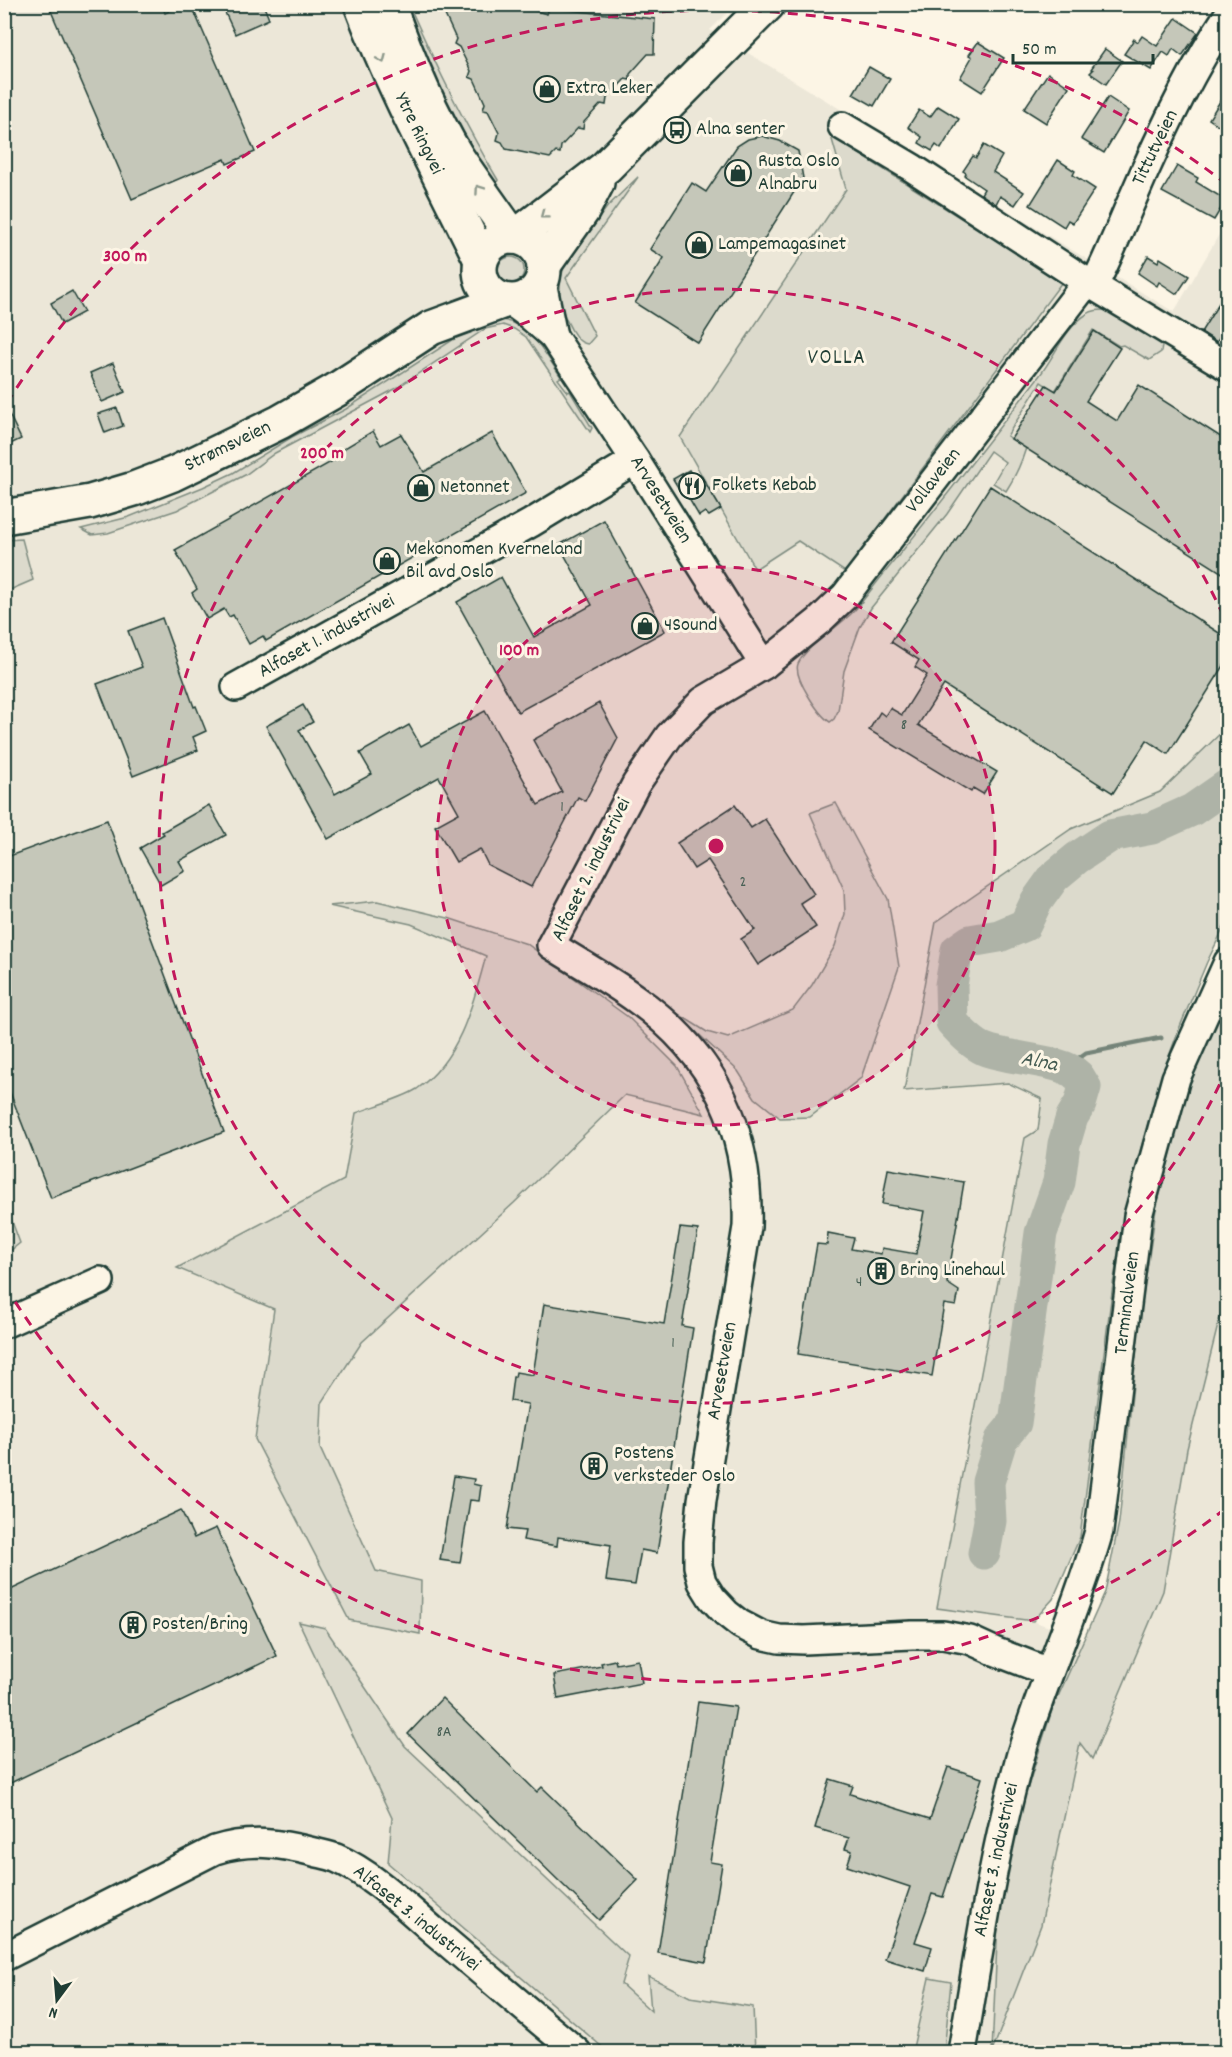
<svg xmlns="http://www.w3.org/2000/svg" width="1232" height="2057" viewBox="0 0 1232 2057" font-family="Dekko,sans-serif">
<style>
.built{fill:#ece7d8}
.green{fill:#dcdacc;stroke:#7e8c80;stroke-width:1.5}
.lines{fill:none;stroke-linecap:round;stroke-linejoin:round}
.stream{stroke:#758479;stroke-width:5}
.river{stroke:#aeb3a7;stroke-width:33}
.building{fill:#c5c7b9;stroke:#1f3d34;stroke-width:1.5}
.minor-casing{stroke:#1f3d34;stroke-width:32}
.major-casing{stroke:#1f3d34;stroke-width:38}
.minor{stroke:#fcf5e5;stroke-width:27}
.major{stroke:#fcf5e5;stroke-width:33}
.oneway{stroke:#8e998c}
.ring{fill:none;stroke:#c2185b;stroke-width:3;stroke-dasharray:10 8}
.labels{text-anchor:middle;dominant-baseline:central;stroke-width:6;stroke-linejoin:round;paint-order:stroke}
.number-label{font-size:16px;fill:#486055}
.poi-label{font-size:20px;fill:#1f3d34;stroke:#fcf5e5;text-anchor:start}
.street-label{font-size:20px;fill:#1f3d34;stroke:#fcf5e5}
.neighbourhood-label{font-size:21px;letter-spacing:1.5px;fill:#1f3d34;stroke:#fcf5e5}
.water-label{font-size:21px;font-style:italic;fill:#435a51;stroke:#fcf5e5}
.centre{fill:#c2185b;stroke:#fcf5e5;stroke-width:3}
.ring-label{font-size:18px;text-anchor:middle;font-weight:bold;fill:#c2185b;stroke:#fcf5e5;stroke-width:6;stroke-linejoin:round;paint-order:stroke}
</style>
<rect width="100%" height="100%" fill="#fcf5e5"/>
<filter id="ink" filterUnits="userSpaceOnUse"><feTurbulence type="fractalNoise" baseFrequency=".0167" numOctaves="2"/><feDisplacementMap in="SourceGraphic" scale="12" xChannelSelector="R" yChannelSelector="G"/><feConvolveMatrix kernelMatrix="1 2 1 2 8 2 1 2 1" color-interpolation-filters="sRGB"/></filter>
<g filter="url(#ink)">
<g class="built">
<polygon points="5,5 735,5 710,30 1174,312 1227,221 1227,727 1160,792 1071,829 905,1091 1008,1083 1042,1099 1038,1130 938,1608 1033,1621 1083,1640 1052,1710 1000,1876 992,2052 5,2052 4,1255 20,1243 4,1200 4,592 33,580 22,539 5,540"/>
<polygon points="1227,1289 1227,2052 993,2052 1041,1925 1080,1742 1092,1758 1163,1591 1187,1449"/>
</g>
<g class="green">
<path d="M396,5h13c27,61 55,118 89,175l-4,9 -3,2z"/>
<polygon points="831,136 1062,282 845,572 798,541 755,569 680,437 846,189"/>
<path d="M638,177l-72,101 29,58 -7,8c-9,-1 -12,-7 -17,-15 -13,-22 -15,-45 -4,-69l41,-54z"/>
<circle cx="511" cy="270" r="13"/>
<path d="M1117,309l46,31 -2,12 -12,8 -26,-15 -4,1 -26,-16 -38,61 -14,-9 -34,54 19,12c-5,16 -11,29 -20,43l-13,-8 12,-21 -15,-11 -43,63 -76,94 -11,19 -16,44 -6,40 -4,8 -4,3c-11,-7 -37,-45 -32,-58 7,-17 42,-38 56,-53 10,-11 19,-24 28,-35 54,-66 106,-134 158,-201 15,-20 26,-48 47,-61 10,-7 20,-2 30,-5z"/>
<path d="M496,319c34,3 48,33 65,58l-3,2 10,13 2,-1 22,37 -2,4 -64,-95 -12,-8 -11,-4 -18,4 -90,60 -120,64 -30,22 -68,35 -69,23 -16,2 -11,-6 48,-12 74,-30 30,-14 59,-36 54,-28 125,-81z"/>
<polygon points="22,539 33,580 5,592 5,540"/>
<polygon points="1227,727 1227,921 1207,962 1179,1029 1161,1078 1138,1159 1126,1213 1113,1284 1080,1537 1053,1599 1033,1621 937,1608 1025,1138 1038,1130 1042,1099 1008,1083 904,1091 936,922 1071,829 1160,792"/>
<polygon points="836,803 888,899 899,967 861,1078 810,1117 780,1118 755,1098 738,1071 675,1012 707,1032 728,1038 793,1010 812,985 835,946 845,914 844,890 810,813"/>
<path d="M377,901l71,17 79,26 101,73 49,49 27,48 -79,-19 -111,108 -152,139 -40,61 -2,45 56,123 45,10 -1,53 -71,-14 -94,-181 19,-130 -97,-41 167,-88 12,-67c18,-7 45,-14 61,-24 43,-30 56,-85 69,-133l-75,-32 -82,-18z"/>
<polygon points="1227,996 1227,1289 1187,1449 1163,1591 1092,1759 1080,1743 1041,1925 992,2052 1000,1876 1052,1710 1105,1592 1119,1522 1140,1316 1156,1209 1189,1084"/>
<polygon points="4,1200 20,1243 5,1255 4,1255"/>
<polygon points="299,1622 325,1628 405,1746 629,1957 621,1984 651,2011 648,1976 690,1997 753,2007 755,2052 608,2052 388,1863 392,1818"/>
<polygon points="929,1978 951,1982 944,2052 912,2052"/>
</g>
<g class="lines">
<polyline class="stream" points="1065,1068 1086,1053 1161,1038"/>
<path class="river" d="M984,1553l6,-32 -2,-39 13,-42 14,-17 26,-190 18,-51 5,-38 8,-27 8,-13 5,-17c-3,-4 -5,-9 -8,-12 -14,-15 -70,-16 -93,-26 -12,-5 -23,-17 -32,-27l-1,-37 6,-35 13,-9 29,-5 26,-11 11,-23 18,-25 23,-19 33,-22 42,-8 40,-18 36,-25"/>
</g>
<g class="building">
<polygon points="48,4 162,4 165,13 184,4 191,4 255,152 227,164 225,159 132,199"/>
<polygon points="221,4 263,4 269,19 235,34"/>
<polygon points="440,4 512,4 547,14 549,8 655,19 654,54 648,54 630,74 630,80 625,79 607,98 606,105 601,104 584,122 583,129 578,128 561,146 560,153 556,152 550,158 506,149 502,142 497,140 499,133 488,111 483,110 485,103 474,79 469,77 471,71 459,47 454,44 456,39"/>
<polygon points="1176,18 1198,33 1182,56 1173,49 1169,56 1163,52 1151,70 1124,54 1134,39 1138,42 1142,36 1157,46"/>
<polygon points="978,42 1004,58 982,92 960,78 972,57 969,55"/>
<polygon points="1105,49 1122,61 1106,84 1090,73 1093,70 1091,69"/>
<polygon points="869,67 890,79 874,106 853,94"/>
<polygon points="1048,73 1069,87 1046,123 1024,109"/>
<polygon points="1227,90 1227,131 1209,119"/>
<polygon points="1108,97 1129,111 1104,153 1081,139"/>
<polygon points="938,106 959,119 941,149 936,145 932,151 919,143 922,137 908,127 919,110 930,117"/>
<polygon points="762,136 780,141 798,151 803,178 698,343 635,303 664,258 650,249 692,183 706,192 737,146 748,139"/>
<polygon points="984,145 1002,156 993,172 1024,192 1015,205 1000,196 996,204 981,194 984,189 965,176 966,173 963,171 973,156 976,158"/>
<polygon points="1058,160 1075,171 1073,175 1095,189 1073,223 1068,220 1064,227 1030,205"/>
<polygon points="1177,166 1198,178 1196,182 1226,200 1214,220 1162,192"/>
<polygon points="1148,256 1158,262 1160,258 1189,276 1177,294 1159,282 1157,286 1138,273"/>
<polygon points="1227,290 1227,325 1217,342 1201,332"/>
<polygon points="72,291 84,312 62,324 51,303"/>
<polygon points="1094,331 1120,348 1086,401 1117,421 1139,385 1227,441 1227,576 1011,439 1046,385 1056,391"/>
<polygon points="113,363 125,392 102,402 90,373"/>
<polygon points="4,404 21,439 4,447"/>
<polygon points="117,408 123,426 105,433 98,414"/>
<polygon points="373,431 381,445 401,434 424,472 492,433 526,493 266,641 263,636 249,644 233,615 229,617 224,609 207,619 192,593 197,589 175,550 340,457 338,452"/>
<polygon points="689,470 694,478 700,474 721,509 709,516 705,512 699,516 685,492 682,494 673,479"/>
<polygon points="990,486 1227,638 1227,661 1168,754 1147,740 1113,793 944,685 918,725 997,772 983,794 973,788 971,792 869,730 880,712 885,716 890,708 902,715 927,675 915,667 919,660 891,642"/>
<polygon points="604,520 665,631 518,712 457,602 501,577 534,637 592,605 559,545"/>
<polygon points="162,618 194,707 196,706 206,731 193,737 198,750 133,776 97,684 142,667 128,631"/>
<polygon points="599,703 618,738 585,801 578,797 531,887 488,865 480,849 456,862 435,826 459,813 439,777 328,839 266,726 303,705 313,722 299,730 335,794 372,774 360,753 409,725 421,746 485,711 538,805 562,792 533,740"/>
<polygon points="209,805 226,835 179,861 185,871 161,885 140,848 164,834 162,832"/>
<polygon points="735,805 751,828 765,819 814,894 800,903 816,927 758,965 741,939 755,930 708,860 694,869 677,843"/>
<polygon points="107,820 224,1132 51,1198 4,1077 4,858"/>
<polygon points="888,1169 964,1182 947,1283 959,1291 956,1306 944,1304 932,1376 798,1354 817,1244 827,1245 828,1233 854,1238 851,1249 881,1254 882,1248 916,1254 924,1211 882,1204"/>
<polygon points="680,1228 698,1230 682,1326 693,1328 657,1553 641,1550 635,1585 606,1581 611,1545 558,1537 557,1546 523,1540 525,1531 507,1529 528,1404 510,1401 513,1377 515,1377 516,1372 533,1375 544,1304 664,1324"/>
<polygon points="454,1476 474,1479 473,1484 481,1486 479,1501 470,1500 460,1563 440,1560"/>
<polygon points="181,1510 194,1538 216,1528 277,1656 4,1786 4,1593"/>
<polygon points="615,1660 616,1664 638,1660 642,1683 558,1699 554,1675 602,1666 601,1663"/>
<polygon points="442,1698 537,1792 542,1787 638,1880 599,1920 408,1734"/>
<polygon points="698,1702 736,1707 710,1862 722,1864 706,1962 658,1953"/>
<polygon points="948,1767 982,1778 943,1897 932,1894 915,1942 932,1947 925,1971 885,1959 910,1887 847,1866 852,1851 845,1849 849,1838 815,1828 830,1779 853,1786 850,1794 930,1819"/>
</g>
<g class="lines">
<defs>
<g id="minor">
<polyline points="842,126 911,167 1087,282 1228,367"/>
<polyline points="542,282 553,336"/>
<path d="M1094,285c15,-28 26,-58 39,-87 27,-63 57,-126 95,-183"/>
<polyline points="511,302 530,316 553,336 635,460 764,665"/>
<polyline points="236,687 531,523 635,460"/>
<polyline points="4,1324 100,1281"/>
<path d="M1049,1672l-55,-21 -24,-11 -27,-5h-31l-108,5 -25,-1 -18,-4 -21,-11 -14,-11 -14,-15 -10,-16 -4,-16v-24l4,-42 45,-273c3,-97 -32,-172 -111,-228 -27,-20 -57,-36 -85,-54l85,-161 33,-48 34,-35 61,-36 55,-44 26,-25 242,-314"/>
<path d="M4,1957l211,-107c35,-11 64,-7 99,2 7,2 15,3 22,6 35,15 69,48 98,73 48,41 95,81 143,121"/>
<path d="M962,2052c17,-100 31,-200 59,-298 23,-76 57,-147 78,-223l39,-315 38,-138 52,-116"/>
</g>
<g id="major">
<path d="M361,4c34,89 79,171 120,256"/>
<path d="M388,4c19,53 40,105 69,153 18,27 37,53 56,80"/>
<circle cx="512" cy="269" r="32"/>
<polyline points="515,237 606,167 768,4"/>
<polyline points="544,265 583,210 597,183"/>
<polyline points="4,517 90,502 134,489 173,474 280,422 336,390 431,328 504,301"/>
</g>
</defs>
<use href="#minor" class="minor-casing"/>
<use href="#major" class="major-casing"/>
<use href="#minor" class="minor"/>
<use href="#major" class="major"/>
</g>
<defs><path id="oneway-chevron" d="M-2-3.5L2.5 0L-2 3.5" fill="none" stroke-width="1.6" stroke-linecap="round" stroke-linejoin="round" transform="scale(1.5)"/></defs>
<g class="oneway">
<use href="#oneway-chevron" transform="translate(382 59) rotate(67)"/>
<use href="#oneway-chevron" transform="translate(479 189) rotate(-125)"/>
<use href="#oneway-chevron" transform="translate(544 215) rotate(143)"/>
</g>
</g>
<circle cx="716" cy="846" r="279" fill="#c2185b" fill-opacity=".12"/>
<g class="ring">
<circle cx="716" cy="846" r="279"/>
<path d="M1227 1068A557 557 0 1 1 1227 624"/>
<path d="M1225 1509A836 836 0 0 1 7 1289M7 403A836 836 0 0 1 1225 183"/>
</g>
<defs>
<symbol id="shop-ring" viewBox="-11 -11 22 22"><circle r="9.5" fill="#fcf5e5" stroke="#1f3d34" stroke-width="1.5"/><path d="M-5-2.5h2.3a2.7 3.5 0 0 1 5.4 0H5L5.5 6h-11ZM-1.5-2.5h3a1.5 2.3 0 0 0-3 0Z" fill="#1f3d34"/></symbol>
<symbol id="bus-ring" viewBox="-11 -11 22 22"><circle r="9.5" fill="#fcf5e5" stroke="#1f3d34" stroke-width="1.5"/><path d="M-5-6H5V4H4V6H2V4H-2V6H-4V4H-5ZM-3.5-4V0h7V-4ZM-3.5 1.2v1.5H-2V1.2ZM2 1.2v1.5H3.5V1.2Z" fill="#1f3d34"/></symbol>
<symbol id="restaurant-ring" viewBox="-11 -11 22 22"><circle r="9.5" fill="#fcf5e5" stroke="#1f3d34" stroke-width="1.5"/><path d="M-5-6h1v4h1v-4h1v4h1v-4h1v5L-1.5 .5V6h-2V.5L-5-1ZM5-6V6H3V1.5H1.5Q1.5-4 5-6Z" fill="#1f3d34"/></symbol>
<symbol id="building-ring" viewBox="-11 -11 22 22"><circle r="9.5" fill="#fcf5e5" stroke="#1f3d34" stroke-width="1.5"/><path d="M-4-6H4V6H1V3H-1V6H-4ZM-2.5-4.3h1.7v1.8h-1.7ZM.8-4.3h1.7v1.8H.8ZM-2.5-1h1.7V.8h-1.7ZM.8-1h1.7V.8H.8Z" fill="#1f3d34"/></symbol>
</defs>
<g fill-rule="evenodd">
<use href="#shop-ring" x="532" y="74" width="30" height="30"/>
<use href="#bus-ring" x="662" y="115" width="30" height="30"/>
<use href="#shop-ring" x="723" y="158" width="30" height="30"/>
<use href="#shop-ring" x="684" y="230" width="30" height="30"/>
<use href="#restaurant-ring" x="677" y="471" width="30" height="30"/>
<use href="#shop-ring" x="406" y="473" width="30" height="30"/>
<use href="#shop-ring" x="372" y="546" width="30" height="30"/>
<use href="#shop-ring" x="630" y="611" width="30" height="30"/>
<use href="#building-ring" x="866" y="1256" width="30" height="30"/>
<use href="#building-ring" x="579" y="1451" width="30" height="30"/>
<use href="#building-ring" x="118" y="1610" width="30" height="30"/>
</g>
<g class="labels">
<g class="number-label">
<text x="904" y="725">8</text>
<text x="562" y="807">1</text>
<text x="743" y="882">2</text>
<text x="859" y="1282">4</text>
<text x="673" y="1343">1</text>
<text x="444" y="1732">8A</text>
</g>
<g class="poi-label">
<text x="566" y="89">Extra Leker</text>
<text x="696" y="130">Alna senter</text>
<text x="758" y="162">Rusta Oslo<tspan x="758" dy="23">Alnabru</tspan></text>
<text x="718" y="245">Lampemagasinet</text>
<text x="712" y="486">Folkets Kebab</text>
<text x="440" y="488">Netonnet</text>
<text x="406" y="550">Mekonomen Kverneland<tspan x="406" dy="23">Bil avd Oslo</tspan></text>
<text x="664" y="626">4Sound</text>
<text x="900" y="1271">Bring Linehaul</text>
<text x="614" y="1454">Postens<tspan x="614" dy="23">verksteder Oslo</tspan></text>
<text x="152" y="1625">Posten/Bring</text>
</g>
<g class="street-label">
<text transform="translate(418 134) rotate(64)">Ytre Ringvei</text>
<text transform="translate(1156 148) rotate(-64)">Tittutveien</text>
<text transform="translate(228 447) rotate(-26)">Strømsveien</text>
<text transform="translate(934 481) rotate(-52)">Vollaveien</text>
<text transform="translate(660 500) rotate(58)">Arvesetveien</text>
<text transform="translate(327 637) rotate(-29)">Alfaset 1. industrivei</text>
<text transform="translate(592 870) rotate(-64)">Alfaset 2. industrivei</text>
<text transform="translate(1128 1303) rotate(-83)">Terminalveien</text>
<text transform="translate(723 1371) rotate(-80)">Arvesetveien</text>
<text transform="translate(997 1860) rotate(-78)">Alfaset 3. industrivei</text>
<text transform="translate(416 1919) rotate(39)">Alfaset 3. industrivei</text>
</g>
<g class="neighbourhood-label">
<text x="837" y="359">VOLLA</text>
</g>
<g class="water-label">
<text transform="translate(1039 1063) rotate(12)">Alna</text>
</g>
</g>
<circle cx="716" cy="846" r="9" class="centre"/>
<g class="ring-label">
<text x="125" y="261">300 m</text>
<text x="322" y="458">200 m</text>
<text x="519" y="655">100 m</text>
</g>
<rect width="1232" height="2057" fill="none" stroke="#fcf5e5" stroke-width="24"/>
<rect x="12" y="12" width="1208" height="2033" fill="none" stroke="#1f3d34" stroke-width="2" filter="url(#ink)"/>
<g transform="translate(57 2000) rotate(196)" stroke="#fcf5e5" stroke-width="4.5" paint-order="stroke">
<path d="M0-4.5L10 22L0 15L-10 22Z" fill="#1f3d34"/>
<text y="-9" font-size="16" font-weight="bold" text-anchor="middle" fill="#1f3d34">N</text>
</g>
<path d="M1013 54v9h140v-9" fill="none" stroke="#1f3d34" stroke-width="3"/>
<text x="1022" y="54" font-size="18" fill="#1f3d34" stroke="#fcf5e5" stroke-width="4.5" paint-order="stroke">50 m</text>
</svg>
